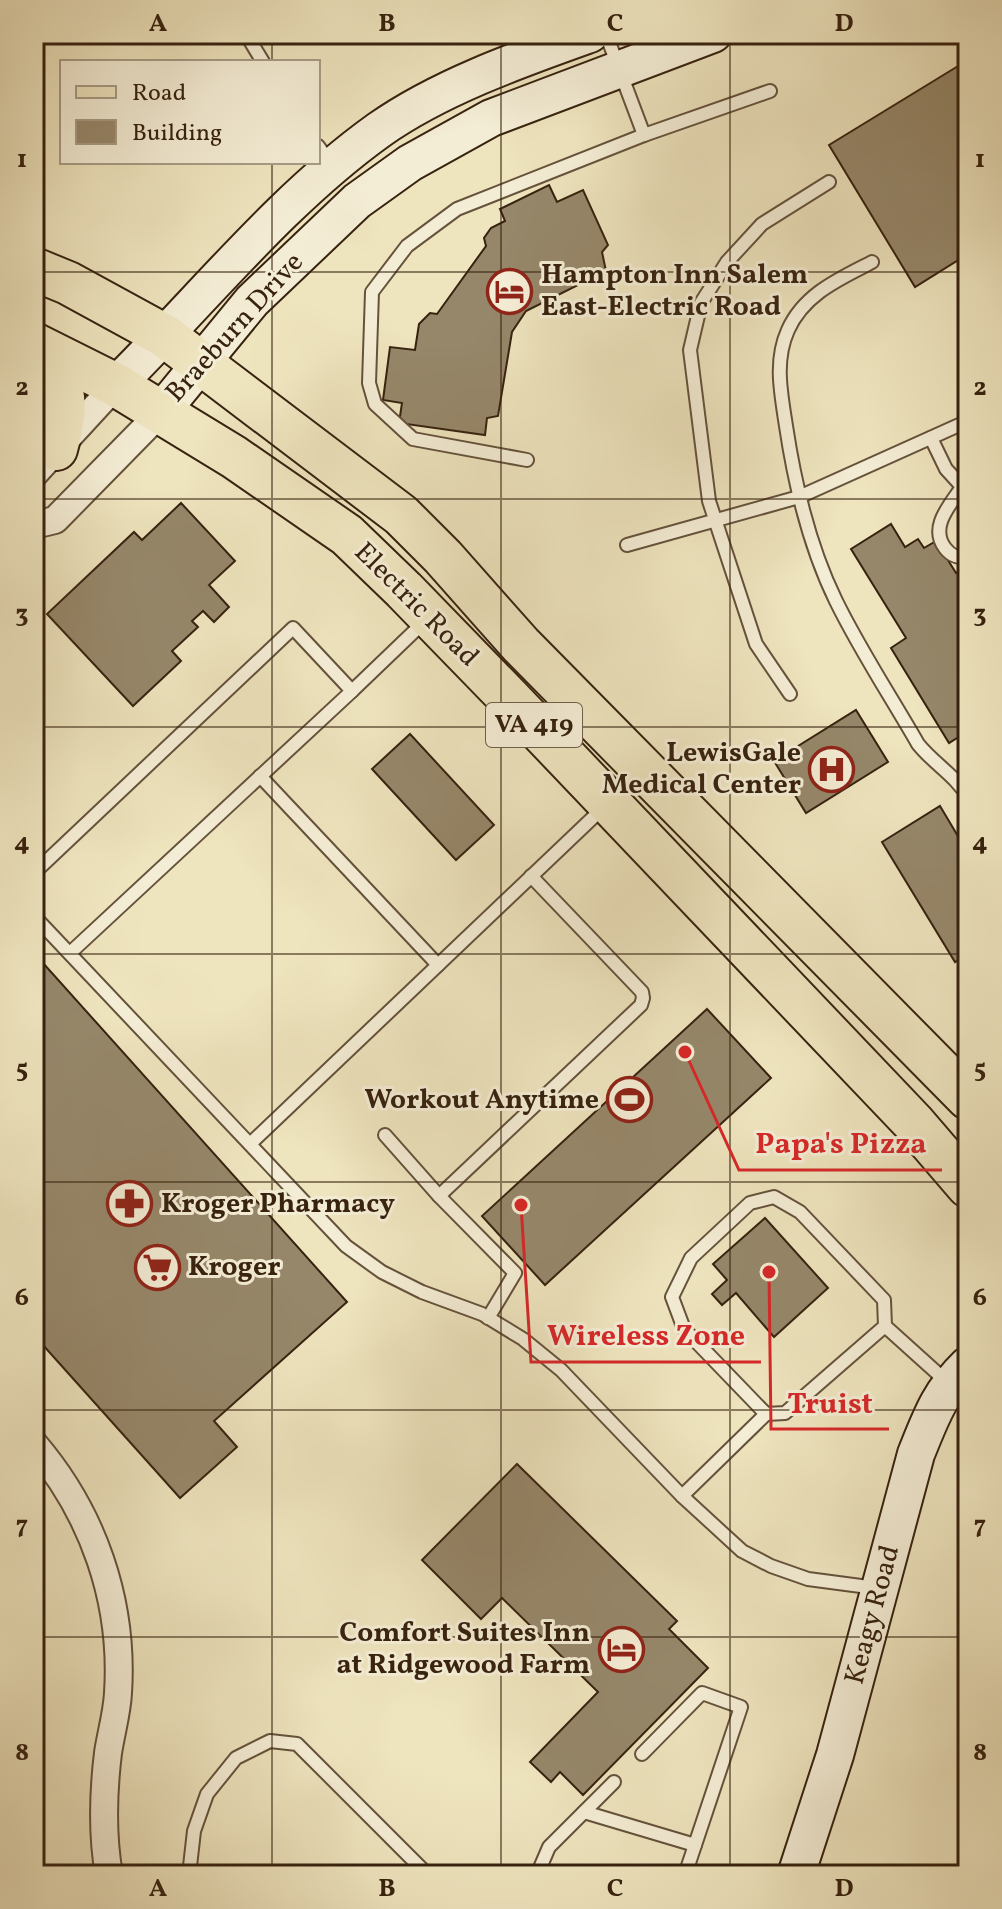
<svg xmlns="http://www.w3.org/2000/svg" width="1002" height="1909" viewBox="0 0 1002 1909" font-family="Vollkorn,serif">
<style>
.building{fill:#96876a;stroke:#37220f;stroke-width:2}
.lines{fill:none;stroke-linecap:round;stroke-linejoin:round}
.lane-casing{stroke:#65523b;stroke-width:16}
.street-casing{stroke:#65523b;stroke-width:30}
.secondary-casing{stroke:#37220f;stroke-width:40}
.primary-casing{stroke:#37220f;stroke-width:46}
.lane{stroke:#f4edd5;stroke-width:12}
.street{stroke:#f4edd5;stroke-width:26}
.secondary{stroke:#f4edd5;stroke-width:36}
.primary{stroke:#eee4be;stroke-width:42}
.grid{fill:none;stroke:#37220f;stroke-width:2;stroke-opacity:0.55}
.labels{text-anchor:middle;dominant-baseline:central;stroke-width:6;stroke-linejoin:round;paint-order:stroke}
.shield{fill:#f4edd5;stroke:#705f4a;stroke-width:2}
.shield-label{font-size:26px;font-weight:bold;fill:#37220f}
.poi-label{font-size:28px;font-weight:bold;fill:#37220f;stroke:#f4edd5;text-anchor:start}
.street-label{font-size:28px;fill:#37220f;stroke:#f4edd5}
.leader{fill:none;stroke:#d62828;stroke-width:3}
.callout-dot{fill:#d62828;stroke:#f4edd5;stroke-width:3}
.callout-label{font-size:30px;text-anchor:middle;font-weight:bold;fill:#d62828;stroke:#f4edd5;stroke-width:6;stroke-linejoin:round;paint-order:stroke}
.neatline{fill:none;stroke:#37220f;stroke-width:3}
.grid-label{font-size:26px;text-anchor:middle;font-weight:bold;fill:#37220f}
</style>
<rect width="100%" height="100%" fill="#eee4be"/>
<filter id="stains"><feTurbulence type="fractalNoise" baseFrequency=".0025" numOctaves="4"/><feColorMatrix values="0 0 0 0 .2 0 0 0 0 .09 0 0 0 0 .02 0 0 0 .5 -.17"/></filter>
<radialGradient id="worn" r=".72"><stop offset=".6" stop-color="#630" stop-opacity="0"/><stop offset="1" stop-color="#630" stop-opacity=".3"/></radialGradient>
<g class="building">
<polygon points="968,60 968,254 915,287 829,145"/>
<polygon points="549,185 557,202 583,190 608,245 602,252 606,271 526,311 512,332 498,416 487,418 485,435 399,423 402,403 383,400 390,347 415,350 419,324 430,313 437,314 486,246 484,238 491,228 505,221 500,209"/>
<polygon points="181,503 235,561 209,585 229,607 214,622 203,611 192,621 198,627 172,651 181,661 133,706 47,614 134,532 142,540"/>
<polygon points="891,524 905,547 918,539 924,548 936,541 956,573 968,566 968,731 949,743 891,648 906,638 851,549"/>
<polygon points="856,710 888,762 806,813 774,761"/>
<polygon points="410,734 494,825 456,860 372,769"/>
<polygon points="940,806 968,853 968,954 955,962 882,842"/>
<polygon points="34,953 347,1302 214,1421 237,1447 180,1498 34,1335"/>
<polygon points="707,1009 771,1078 545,1285 482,1216"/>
<polygon points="765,1218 828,1288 774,1337 736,1293 722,1305 712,1294 727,1280 713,1264"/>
<polygon points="517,1464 677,1621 669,1629 708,1668 583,1795 560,1772 551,1782 530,1762 598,1692 502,1598 481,1619 422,1560"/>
</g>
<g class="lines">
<defs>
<g id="lane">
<polyline points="246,34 263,62"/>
<polyline points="606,34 644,135 770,91"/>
<polyline points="318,146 331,164"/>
<path d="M872,262c-33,17 -68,32 -84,68 -14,31 -7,63 -2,96 9,60 23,120 50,175 24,49 55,96 82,143 15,19 38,32 50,53"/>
<polyline points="931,438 946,469 968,493"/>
<polyline points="527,460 413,439 375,404 369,383 372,292 407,246 457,209 644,135"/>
<path d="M962,487c-12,18 -33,40 -17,61 6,8 13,10 23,10"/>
<polyline points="627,545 799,497 968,421"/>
<polyline points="352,691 424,622"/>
<polyline points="790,694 756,644 709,501 690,350 701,303 727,262 762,224 829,182"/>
<polyline points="260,776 438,965"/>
<polyline points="34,873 293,628 352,691 70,953"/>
<polyline points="34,916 346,1246 382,1272 422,1292 482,1314 523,1339 561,1370 682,1496 742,1551 771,1566 808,1579 876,1588"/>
<polyline points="385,1135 439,1196 515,1273 488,1318"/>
<polyline points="250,1144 603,808"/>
<polyline points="439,1196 641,1005 643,998 642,992 531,876"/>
<polyline points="885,1326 785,1413 766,1414 684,1329 672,1297 691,1258 750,1203 774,1197 800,1212 884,1300 885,1326 946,1381"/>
<polyline points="682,1496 766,1414"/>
<polyline points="642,1754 702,1693 741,1707 685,1875"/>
<polyline points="584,1812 695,1845"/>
<polyline points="189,1875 194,1831 207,1794 236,1758 270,1741 297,1744 428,1875"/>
<polyline points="537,1875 549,1847 614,1782"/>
</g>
<g id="street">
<polyline points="34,474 116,385"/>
<polyline points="34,525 55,520 160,413"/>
<path d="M34,1444c59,69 90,157 84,249 -1,20 -7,40 -10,60 -5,41 -6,82 1,122"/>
</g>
<g id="secondary">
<path d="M116,385c86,-85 164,-184 263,-255 61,-43 141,-71 211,-96"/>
<polyline points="160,413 252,301 357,201 410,163 491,118 713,34"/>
<path d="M796,1875l39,-120 81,-301c15,-37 23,-61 52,-89"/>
</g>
<g id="primary">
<polyline points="34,269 68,283 165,336 401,515 443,557 521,645 968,1098"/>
<polyline points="34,344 116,385 234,457 347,535 404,590 509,698 913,1122 968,1186"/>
<path d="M35,345c32,38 34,56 21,104"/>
</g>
</defs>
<use href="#lane" class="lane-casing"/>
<use href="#street" class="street-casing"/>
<use href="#secondary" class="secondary-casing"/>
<use href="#primary" class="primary-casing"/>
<use href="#lane" class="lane"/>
<use href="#street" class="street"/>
<use href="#secondary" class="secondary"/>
<use href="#primary" class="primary"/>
</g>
<path class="grid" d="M272,34v28M501,34v1841M730,34v1841M272,162v1713M34,272h934M34,499h934M34,727h934M34,954h934M34,1182h934M34,1410h934M34,1637h934"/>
<defs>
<symbol id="hotel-ring" viewBox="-11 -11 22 22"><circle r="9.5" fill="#f4edd5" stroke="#8f2418" stroke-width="1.5"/><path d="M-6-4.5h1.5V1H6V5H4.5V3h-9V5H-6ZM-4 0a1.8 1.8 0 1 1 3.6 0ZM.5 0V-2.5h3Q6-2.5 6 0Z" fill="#8f2418"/></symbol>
<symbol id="hospital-ring" viewBox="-11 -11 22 22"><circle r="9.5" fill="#f4edd5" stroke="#8f2418" stroke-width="1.5"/><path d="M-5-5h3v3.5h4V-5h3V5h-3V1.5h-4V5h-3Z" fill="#8f2418"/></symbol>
<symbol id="stadium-ring" viewBox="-11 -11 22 22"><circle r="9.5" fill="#f4edd5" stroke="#8f2418" stroke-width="1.5"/><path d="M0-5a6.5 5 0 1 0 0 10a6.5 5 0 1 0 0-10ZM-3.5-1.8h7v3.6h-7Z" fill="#8f2418"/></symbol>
<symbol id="pharmacy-ring" viewBox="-11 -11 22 22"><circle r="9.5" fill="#f4edd5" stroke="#8f2418" stroke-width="1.5"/><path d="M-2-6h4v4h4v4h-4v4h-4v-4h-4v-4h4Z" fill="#8f2418"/></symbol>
<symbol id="supermarket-ring" viewBox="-11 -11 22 22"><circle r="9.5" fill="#f4edd5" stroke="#8f2418" stroke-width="1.5"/><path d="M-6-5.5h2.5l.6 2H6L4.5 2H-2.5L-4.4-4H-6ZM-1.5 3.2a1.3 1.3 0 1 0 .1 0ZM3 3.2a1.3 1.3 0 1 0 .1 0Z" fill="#8f2418"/></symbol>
</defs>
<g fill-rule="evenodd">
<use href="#hotel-ring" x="484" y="266" width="51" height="51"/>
<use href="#hospital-ring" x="806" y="744" width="51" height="51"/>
<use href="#stadium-ring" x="604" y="1074" width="51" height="51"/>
<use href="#pharmacy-ring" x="104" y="1178" width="51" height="51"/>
<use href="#supermarket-ring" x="132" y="1242" width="51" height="51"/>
<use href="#hotel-ring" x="596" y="1624" width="51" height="51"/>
</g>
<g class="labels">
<rect class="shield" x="486" y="703" width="96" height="44" rx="6"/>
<g class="shield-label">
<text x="534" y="725">VA 419</text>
</g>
<g class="poi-label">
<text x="541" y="275">Hampton Inn Salem<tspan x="541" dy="32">East-Electric Road</tspan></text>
<text x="801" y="753" text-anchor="end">LewisGale<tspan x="801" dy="32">Medical Center</tspan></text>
<text x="599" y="1100" text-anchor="end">Workout Anytime</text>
<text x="161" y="1204">Kroger Pharmacy</text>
<text x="188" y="1267">Kroger</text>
<text x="590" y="1633" text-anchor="end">Comfort Suites Inn<tspan x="590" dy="32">at Ridgewood Farm</tspan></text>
</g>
<g class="street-label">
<text transform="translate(235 328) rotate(-48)">Braeburn Drive</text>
<text transform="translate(416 605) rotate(45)">Electric Road</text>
<text transform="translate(873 1615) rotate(-75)">Keagy Road</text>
</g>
</g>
<path class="leader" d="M685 1052L739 1170H942M521 1205L531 1362H761M769 1272L771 1429H889"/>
<g class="callout-dot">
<circle cx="685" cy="1052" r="8"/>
<circle cx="521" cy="1205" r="8"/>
<circle cx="769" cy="1272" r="8"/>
</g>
<g class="callout-label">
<text x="841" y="1153">Papa's Pizza</text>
<text x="646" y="1345">Wireless Zone</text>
<text x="830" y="1413">Truist</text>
</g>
<rect width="1002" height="1909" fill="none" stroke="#eee4be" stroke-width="88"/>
<rect x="60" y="60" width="260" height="104" fill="#f4edd5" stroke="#a89c86" stroke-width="2"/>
<rect x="76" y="86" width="40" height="12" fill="#eee4be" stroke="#a89c86" stroke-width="2"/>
<text x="132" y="100" font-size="24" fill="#37220f">Road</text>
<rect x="76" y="120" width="40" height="24" fill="#96876a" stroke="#a89c86" stroke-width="2"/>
<text x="132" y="140" font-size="24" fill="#37220f">Building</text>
<rect x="44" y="44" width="914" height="1821" class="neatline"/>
<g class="grid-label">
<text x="158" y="31">A</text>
<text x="387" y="31">B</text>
<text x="615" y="31">C</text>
<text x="844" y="31">D</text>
<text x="22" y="167">1</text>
<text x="980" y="167">1</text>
<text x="22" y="395">2</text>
<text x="980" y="395">2</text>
<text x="22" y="622">3</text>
<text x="980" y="622">3</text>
<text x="22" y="850">4</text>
<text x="980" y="850">4</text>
<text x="22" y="1077">5</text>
<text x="980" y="1077">5</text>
<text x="22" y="1305">6</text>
<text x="980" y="1305">6</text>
<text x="22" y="1533">7</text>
<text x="980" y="1533">7</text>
<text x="22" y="1760">8</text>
<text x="980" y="1760">8</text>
<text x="158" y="1896">A</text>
<text x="387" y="1896">B</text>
<text x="615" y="1896">C</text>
<text x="844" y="1896">D</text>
</g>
<rect width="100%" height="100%" filter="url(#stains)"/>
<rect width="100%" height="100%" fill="url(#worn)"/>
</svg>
